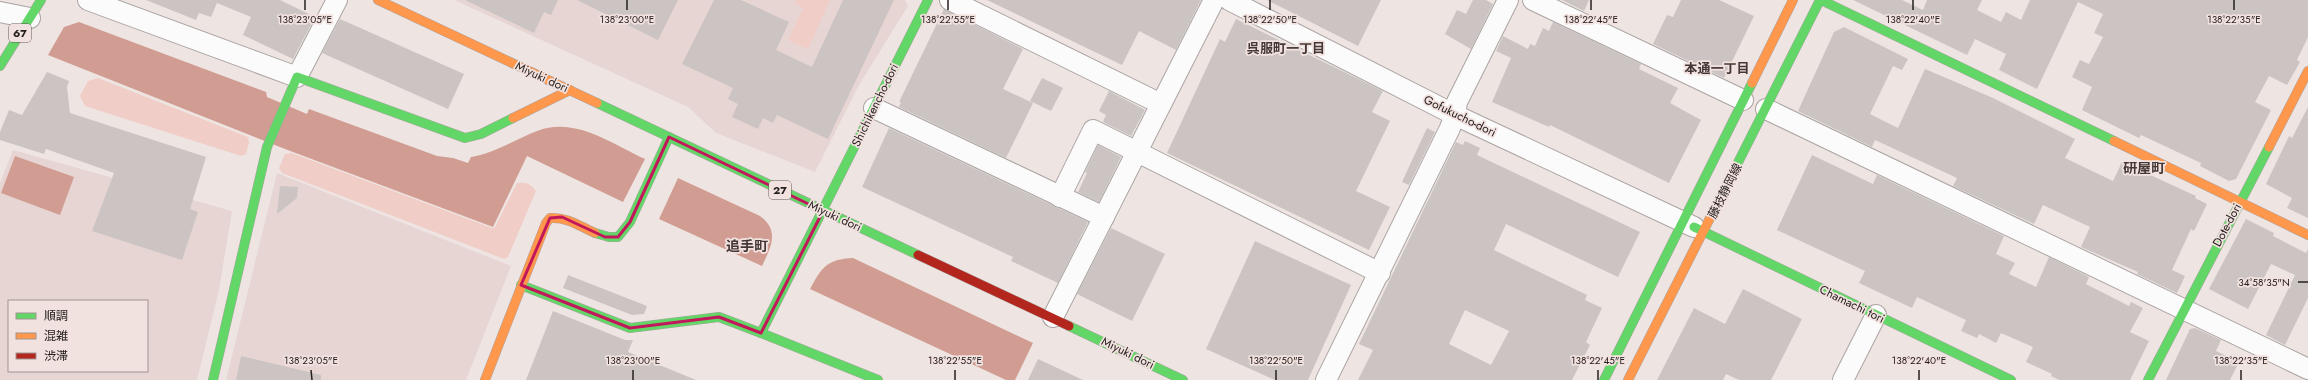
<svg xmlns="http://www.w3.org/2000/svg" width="2308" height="380" viewBox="0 0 2308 380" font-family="Jost,'Noto Sans JP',sans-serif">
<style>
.built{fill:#e7d5d3;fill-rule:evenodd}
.green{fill:#f0cec7}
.water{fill:#d19c91}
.building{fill:#cbc4c3;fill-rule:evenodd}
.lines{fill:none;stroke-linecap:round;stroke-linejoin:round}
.street-casing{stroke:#aba4a3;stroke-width:22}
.fast-casing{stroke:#aba4a3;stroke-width:10}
.slow-casing{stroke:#aba4a3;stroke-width:10}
.jam-casing{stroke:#aba4a3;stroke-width:10}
.street{stroke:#fcfbfb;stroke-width:20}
.fast{stroke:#63d668;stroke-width:9}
.slow{stroke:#ff974d;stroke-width:9}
.jam{stroke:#b3261e;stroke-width:9}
.marked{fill:none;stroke:#c2185b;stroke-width:3;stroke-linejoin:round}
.ticks{fill:none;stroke:#26201f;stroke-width:1.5}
.labels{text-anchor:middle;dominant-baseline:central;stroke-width:3.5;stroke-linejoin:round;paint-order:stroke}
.shield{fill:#f2e2df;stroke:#635a59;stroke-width:1}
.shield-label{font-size:11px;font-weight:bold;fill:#26201f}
.street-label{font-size:12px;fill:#26201f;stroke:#f2e2df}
.neighbourhood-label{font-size:13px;font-weight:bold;fill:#443836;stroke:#f2e2df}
.quarter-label{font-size:14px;font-weight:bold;fill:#443836;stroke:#f2e2df}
.ticks-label{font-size:10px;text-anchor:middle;fill:#26201f;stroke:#f2e2df;stroke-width:3.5;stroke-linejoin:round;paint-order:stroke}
</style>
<rect width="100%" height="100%" fill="#eee5e3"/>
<g class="built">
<polygon points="454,0 905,0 908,6 859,85 815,172 716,133 688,107"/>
<path d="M13,150l219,61 -13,79 -22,90h-197v-197zM9,301h138v70h-138z"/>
<polygon points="277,173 511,266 466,380 226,380"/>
</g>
<g class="green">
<polygon points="796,0 830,0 808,49 788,40 803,8 794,3"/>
<polygon points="98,78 248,137 249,143 246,154 241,156 85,106 80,96 88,81"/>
<path d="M292,153l200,75 3,-1 22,-44c8,-2 15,1 19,8l-28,66 -4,2 -222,-86 -3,-5 6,-14z"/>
</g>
<g class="water">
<path d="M79,22l187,70 1,5 40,17 2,-5 128,47 16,2 15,5 3,-6c24,-4 43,-17 66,-26 38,-15 75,13 108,28l-22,43 -96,-46 -34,71 -208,-78 -237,-94 16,-28z"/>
<polygon points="15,156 74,177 60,215 1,193"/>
<path d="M678,178l82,38c20,15 11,31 2,50l-103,-47z"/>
<path d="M853,258l180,85 -18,37h-9l-196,-91c11,-21 17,-30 43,-31z"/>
</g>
<g class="building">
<polygon points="146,0 280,0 315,17 293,59 243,35 251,17 217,3 211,17 199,13 196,20"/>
<polygon points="465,0 558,0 551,15 544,12 534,33"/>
<polygon points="577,0 678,0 658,40"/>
<polygon points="714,0 741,0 789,22 776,50 812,67 843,0 894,0 828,139 777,115 773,123 763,118 758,129 732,117 738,104 728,99 733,88 682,64"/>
<polygon points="987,0 1201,0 1176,50 1139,31 1122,65"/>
<polygon points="1267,0 1381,0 1358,46"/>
<polygon points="1473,0 1486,0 1493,4 1471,49 1445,34 1457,10 1466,14"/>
<polygon points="1562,0 1589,0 1584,11"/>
<polygon points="1681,0 1719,0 1754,16 1724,78 1653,44 1667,15 1673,17"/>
<polygon points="1853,0 1902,0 1923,10 1927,0 1982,0 1977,10 2001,22 2006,12 2021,20 2030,0 2308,0 2308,37 2297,60 2300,62 2287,85 2269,76 2255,102 2271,110 2236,179 2229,181 2200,166 2201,163 2141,135 2139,138 2082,110 2092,87 2072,77 2080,60 2089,64 2103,37 2094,33 2103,14 2078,2 2037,89 1999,70 2006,54 1975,39 1967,55"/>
<polygon points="944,9 1023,49 1003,89 1033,103 1006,158 899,107 901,102 899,102"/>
<polygon points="340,19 464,74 448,109 322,53"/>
<polygon points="1236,19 1383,91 1372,112 1390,121 1356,191 1390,207 1369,250 1167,153 1220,39 1225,42"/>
<polygon points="1553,22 1641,64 1639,69 1678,88 1670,103 1701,120 1669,183 1550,125 1549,127 1492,102 1511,58 1496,51 1503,36 1528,49 1530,44 1535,46 1543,28 1549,31"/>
<polygon points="1844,27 1908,59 1902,70 1893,66 1870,114 1898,128 1925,69 1993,98 2075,139 2065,158 2113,181 2122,162 2196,196 2195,198 2207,204 2194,231 2191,229 2172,270 2185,276 2177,293 2137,274 2138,272 2081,247 2090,227 2043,205 2034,224 1953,186 1957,178 1875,140 1872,147 1798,111 1834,32"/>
<polygon points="47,72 69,81 67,87 70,113 206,157 190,209 198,212 182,260 92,231 114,173 46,149 44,154 0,140 0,132 9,110 22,115"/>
<polygon points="1042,78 1063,88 1051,111 1030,101"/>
<polygon points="1109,91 1145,110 1131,136 1103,122 1106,115 1099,111"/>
<polygon points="2308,107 2308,218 2287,208 2292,198 2266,184 2289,136 2292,138"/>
<polygon points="889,128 1088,222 1058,283 1011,261 1013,257 862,187"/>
<polygon points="1427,128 1435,132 1409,185 1402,182"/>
<path d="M1465,141l15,7 -3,7 163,77 -22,45 -112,-53 -12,26 93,45 -2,5 17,8 -16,34 4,3 -18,35h-214l15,-30 -14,-6 97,-202 7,3zM1465,310l44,21 -18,34 -42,-21z"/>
<polygon points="1098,145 1121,157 1099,202 1078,192 1087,173 1085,172"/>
<polygon points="1812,155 1873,184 1877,175 2004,236 1996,254 2015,263 2009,274 2036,287 2049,257 2089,277 2086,284 2129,306 2131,302 2143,308 2130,332 2149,341 2130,380 2059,380 2051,376 2052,374 2026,362 2033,347 2001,333 1996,343 1979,334 1977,338 1961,331 1966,320 1917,297 1912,308 1859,283 1865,271 1777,230"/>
<polygon points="280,186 298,187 297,198 277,214"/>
<polygon points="2246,219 2274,233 2273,236 2306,253 2308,249 2308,298 2285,345 2266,335 2295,275 2271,264 2248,309 2209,289"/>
<polygon points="1111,228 1165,254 1132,321 1077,294"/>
<polygon points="1255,241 1351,285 1308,380 1275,380 1206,349"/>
<polygon points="568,275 647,306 644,314 632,315 563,288"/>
<polygon points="1743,289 1802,319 1771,380 1739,380 1726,374 1723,380 1657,380 1694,308 1725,324"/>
<polygon points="553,311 625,340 633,340 628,352 696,380 526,380"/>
<polygon points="2195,328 2221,340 2216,351 2239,362 2230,380 2166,380 2190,329"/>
<polygon points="241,356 321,375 321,380 236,380"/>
<polygon points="1038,359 1083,380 1028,380"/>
</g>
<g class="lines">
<defs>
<g id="street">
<polyline points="88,0 297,77 337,0"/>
<polyline points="950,0 1161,104"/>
<polyline points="1229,0 1455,115 1694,227"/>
<polyline points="1533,0 1743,100"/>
<polyline points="0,12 30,18"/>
<polyline points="874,108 1104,217"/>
<polyline points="1766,109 2308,369"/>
<polyline points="1060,197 1093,130 1380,273"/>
<polyline points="1053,317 1214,0"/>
<polyline points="1326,380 1450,128 1455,115 1457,102 1508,0"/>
<polyline points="1843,380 1876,315"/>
</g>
<g id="fast">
<polyline points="1821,0 2114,141"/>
<polyline points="0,66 41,0"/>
<polyline points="597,103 918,255"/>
<polyline points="1710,218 1820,0"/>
<polyline points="1694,227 2011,380"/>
<polyline points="595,233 609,237 618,237 630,222 669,137"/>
<polyline points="521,285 630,328 719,317 761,333"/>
<polyline points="1069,326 1183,380"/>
<polyline points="213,380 267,147 297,77 465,138 481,134 513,118"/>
<polyline points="878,380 761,333 928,0"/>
<polyline points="1604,380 1752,83"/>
<polyline points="2148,380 2269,147"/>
</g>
<g id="slow">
<polyline points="378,0 597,103"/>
<polyline points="1752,83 1793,0"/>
<polyline points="513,118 570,90"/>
<polyline points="2114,141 2308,235"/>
<polyline points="2269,147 2308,71"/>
<path d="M485,380l61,-157 4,-5c18,-1 29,8 45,15"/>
<polyline points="1628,380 1710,218"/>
</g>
<polyline id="jam" points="918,255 1069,326"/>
</defs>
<use href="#street" class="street-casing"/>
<use href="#fast" class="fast-casing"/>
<use href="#slow" class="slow-casing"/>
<use href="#jam" class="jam-casing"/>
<use href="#street" class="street"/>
<use href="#fast" class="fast"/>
<use href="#slow" class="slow"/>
<use href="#jam" class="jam"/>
</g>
<path class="marked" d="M669,137l154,74 -62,122 -42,-16 -89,11 -109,-43 29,-67 12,-1 43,20h13l12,-15z"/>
<path class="ticks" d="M305,0v10M627,0v10M948,0v10M1270,0v10M1591,0v10M1913,0v10M2234,0v10M2298,282h10M311,370l1,10M633,370v10M955,370v10M1276,370v10M1598,370v10M1919,370v10M2241,370v10"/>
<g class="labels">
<g class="shield">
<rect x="9" y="24" width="22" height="18" rx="3"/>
<rect x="769" y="181" width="22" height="18" rx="3"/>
</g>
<g class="shield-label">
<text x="20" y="33">67</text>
<text x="780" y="190">27</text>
</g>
<g class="street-label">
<text transform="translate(542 77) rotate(25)">Miyuki dori</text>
<text transform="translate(875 105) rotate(-64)">Shichikencho-dori</text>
<text transform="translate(1460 116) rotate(26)">Gofukucho-dori</text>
<text transform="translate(1725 191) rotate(-63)">藤枝静岡線</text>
<text transform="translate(835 216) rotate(25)">Miyuki dori</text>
<text transform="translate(2227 225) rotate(-62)">Dote-dori</text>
<text transform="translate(1852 304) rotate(26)">Chamachi tori</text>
<text transform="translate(1128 353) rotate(26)">Miyuki dori</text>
</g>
<g class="neighbourhood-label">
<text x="1286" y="48">呉服町一丁目</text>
<text x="1717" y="68">本通一丁目</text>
</g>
<g class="quarter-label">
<text x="2144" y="168">研屋町</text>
<text x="747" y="246">追手町</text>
</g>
</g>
<g class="ticks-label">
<text x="305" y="23">138°23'05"E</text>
<text x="627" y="23">138°23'00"E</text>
<text x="948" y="23">138°22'55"E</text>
<text x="1270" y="23">138°22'50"E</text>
<text x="1591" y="23">138°22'45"E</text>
<text x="1913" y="23">138°22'40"E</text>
<text x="2234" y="23">138°22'35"E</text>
<text x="2264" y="286">34°58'35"N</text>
<text x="311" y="364">138°23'05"E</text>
<text x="633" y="364">138°23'00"E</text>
<text x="955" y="364">138°22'55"E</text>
<text x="1276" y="364">138°22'50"E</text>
<text x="1598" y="364">138°22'45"E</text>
<text x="1919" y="364">138°22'40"E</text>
<text x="2241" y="364">138°22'35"E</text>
</g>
<rect x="8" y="300" width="140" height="72" fill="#f2e2df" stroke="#a09492"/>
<rect x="16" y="313" width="20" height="6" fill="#63d668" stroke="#a09492"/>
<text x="44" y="320" font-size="12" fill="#26201f">順調</text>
<rect x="16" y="333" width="20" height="6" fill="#ff974d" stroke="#a09492"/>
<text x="44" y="340" font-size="12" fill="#26201f">混雑</text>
<rect x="16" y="353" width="20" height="6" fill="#b3261e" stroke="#a09492"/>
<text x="44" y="360" font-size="12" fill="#26201f">渋滞</text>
</svg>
